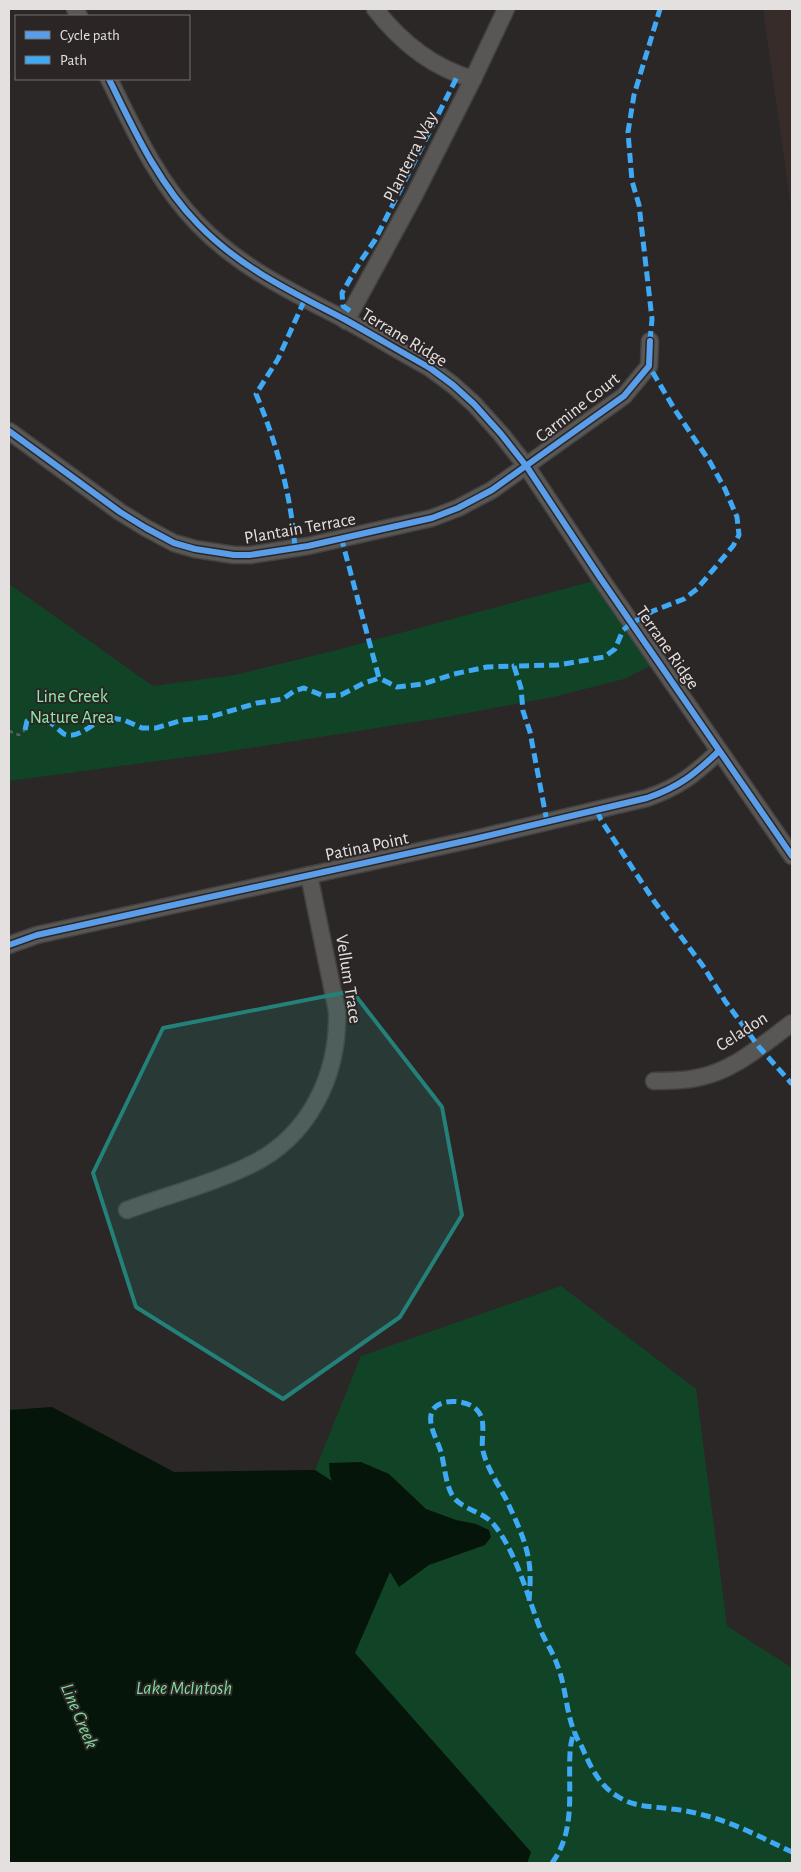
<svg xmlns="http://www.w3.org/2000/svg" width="801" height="1872" viewBox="0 0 801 1872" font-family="'Alegreya Sans',sans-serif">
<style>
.built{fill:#372c2a}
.green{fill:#114427}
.water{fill:#051509}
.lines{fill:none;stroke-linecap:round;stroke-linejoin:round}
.minor-casing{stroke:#444241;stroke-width:19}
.path{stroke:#605d5c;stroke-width:2.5;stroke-dasharray:4 4;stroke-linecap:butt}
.minor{stroke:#595756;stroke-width:16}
.quiet{stroke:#3fa9f5;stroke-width:5;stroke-dasharray:10 5;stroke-linecap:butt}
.cycleway-casing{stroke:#2b2625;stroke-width:9}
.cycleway{stroke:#5a9eea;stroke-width:6}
.marked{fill:#248179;fill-opacity:0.2;stroke:#248179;stroke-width:4;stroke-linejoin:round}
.labels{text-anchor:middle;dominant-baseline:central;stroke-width:4;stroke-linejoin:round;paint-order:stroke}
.street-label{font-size:18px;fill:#e3e0df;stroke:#2b2625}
.park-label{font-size:18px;fill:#8cebaa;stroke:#2b2625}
.water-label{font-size:19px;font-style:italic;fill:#7ddc9c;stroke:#2b2625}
</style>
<rect width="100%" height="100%" fill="#2a2726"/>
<polygon class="built" points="763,9 792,9 792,214"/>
<g class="green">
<polygon points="601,579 658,662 624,679 553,697 446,717 225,752 9,781 9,584 153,686 235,675 337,650"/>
<polygon points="561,1286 696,1389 727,1626 792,1668 792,1863 527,1863 531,1852 355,1653 315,1470 361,1356"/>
</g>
<polygon class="water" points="52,1407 174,1472 315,1470 332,1481 330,1476 329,1463 361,1462 389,1474 426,1509 456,1520 476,1524 489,1530 491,1537 485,1545 429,1565 399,1587 390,1572 355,1653 531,1852 527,1863 9,1863 9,1410"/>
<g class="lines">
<defs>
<g id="minor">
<polyline points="75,9 79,16"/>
<path d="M375,9c25,32 58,59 98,70"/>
<path d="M109,79c25,51 49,104 89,145 41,43 94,68 146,95 29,16 57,33 86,49l23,17 21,19 27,30 26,33 74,112 191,277"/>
<polyline points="346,321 414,196 473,79 506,9"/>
<polyline points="9,431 120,512 146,528 174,543 195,549 234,555 250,555 308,546 432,518 458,508 492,490 624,396 649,366 650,341"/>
<path d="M9,945l28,-10 437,-96 173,-41c32,-11 48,-24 72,-47"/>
<path d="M654,1081c14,0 28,0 42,-3 37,-6 67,-34 96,-55"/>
<path d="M127,1210c40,-15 82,-25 121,-44 61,-28 91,-91 89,-155l-28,-136"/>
</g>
</defs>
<use href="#minor" class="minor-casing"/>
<polyline class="path" points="9,731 19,735 25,730"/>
<use href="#minor" class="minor"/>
<g class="quiet">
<polyline points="350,311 343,306 342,293 360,262 375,240 458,75"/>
<polyline points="650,341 652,319 639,205 632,181 628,132 634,95 660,9"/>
<polyline points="341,537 379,678 397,687 423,684 454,674 487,667 514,666"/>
<path d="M295,548c-4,-53 -18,-104 -39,-154l22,-35 27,-60"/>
<path d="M25,730l2,-9 5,-3h13c4,3 16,14 19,16 13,6 30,-11 41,-17l19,3 18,8h14l27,-8 27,-3 47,-14 26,-4 11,-8 10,-3 20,8 17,-1 23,-12 15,-5"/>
<polyline points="597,811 601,820 654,901 703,966 725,1001 759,1047 792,1084"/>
<polyline points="547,822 530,732 523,711 521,688 514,666 558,665 604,657 615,649 623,630 632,623 653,611 684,599 697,589 733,546 739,535 737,517 725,489 710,462 675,410 649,366"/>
<path d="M529,1601c1,-13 2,-27 0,-39 -3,-22 -14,-43 -23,-63 -8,-15 -19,-31 -23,-48 -3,-13 5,-31 -7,-42 -10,-10 -42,-12 -45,6 -2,11 5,23 9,34 5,14 5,39 15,50 11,12 30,13 40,27 22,28 33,72 46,105 5,12 13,23 17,36 8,21 8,44 16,64 2,6 5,11 8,16 8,19 17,38 35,49 18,12 35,10 55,13 12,1 24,4 35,7 30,8 57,23 85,36"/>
<path d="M552,1863c24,-32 16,-72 18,-109 0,-8 2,-15 4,-23"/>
</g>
<defs>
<g id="cycleway">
<path d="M109,79c25,51 49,104 89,145 41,43 94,68 146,95 29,16 57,33 86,49l23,17 21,19 27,30 26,33 74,112 191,277"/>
<polyline points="9,431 120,512 146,528 174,543 195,549 234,555 250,555 308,546 432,518 458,508 492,490 624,396 649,366 650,341"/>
<path d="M9,945l28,-10 437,-96 173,-41c32,-11 48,-24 72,-47"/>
</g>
</defs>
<use href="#cycleway" class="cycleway-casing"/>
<use href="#cycleway" class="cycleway"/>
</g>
<path class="marked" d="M352,991l90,116 20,108 -62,102 -117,82 -147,-92 -43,-134 70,-145z"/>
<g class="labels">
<g class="street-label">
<text transform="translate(411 157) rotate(-63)">Planterra Way</text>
<text transform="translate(404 338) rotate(31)">Terrane Ridge</text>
<text transform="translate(578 408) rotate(-38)">Carmine Court</text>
<text transform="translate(300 529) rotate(-10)">Plantain Terrace</text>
<text transform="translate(667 648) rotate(55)">Terrane Ridge</text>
<text transform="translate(367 847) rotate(-12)">Patina Point</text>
<text transform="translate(348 979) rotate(81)">Vellum Trace</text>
<text transform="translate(742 1032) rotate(-33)">Celadon</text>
</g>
<g class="park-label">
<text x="72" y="697">Line Creek<tspan x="72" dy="21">Nature Area</tspan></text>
</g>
<g class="water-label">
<text x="184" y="1688">Lake McIntosh</text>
<text transform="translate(79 1716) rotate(67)">Line Creek</text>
</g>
</g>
<rect width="801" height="1872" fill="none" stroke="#e3e0df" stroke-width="20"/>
<rect x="15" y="15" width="175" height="65" fill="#2b2625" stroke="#75706f"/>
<rect x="25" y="31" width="25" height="8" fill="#5a9eea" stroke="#75706f"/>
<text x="60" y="40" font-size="15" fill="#e3e0df">Cycle path</text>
<rect x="25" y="56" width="25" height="8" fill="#3fa9f5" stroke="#75706f"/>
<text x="60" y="65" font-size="15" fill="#e3e0df">Path</text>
</svg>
